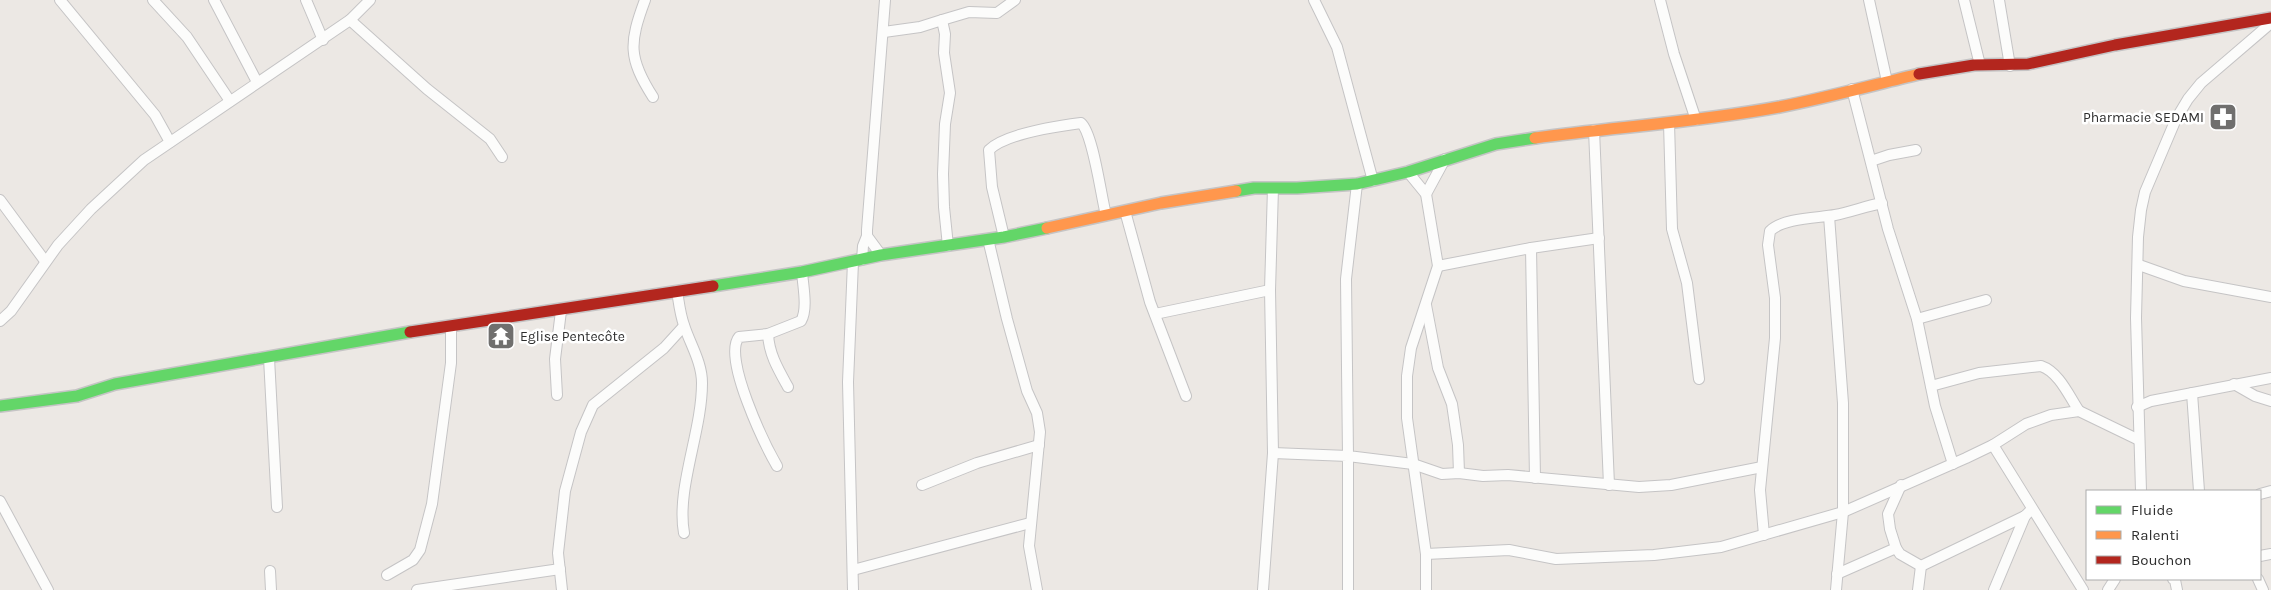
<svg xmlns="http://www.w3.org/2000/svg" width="2271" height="590" viewBox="0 0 2271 590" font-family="Karla,sans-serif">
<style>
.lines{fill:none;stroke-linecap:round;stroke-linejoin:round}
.street-casing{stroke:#c5c4c5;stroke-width:12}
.fast-casing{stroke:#c5c4c5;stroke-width:14}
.slow-casing{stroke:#c5c4c5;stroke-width:14}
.jam-casing{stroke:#c5c4c5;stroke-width:14}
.street{stroke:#fcfcfb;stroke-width:10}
.fast{stroke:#63d668;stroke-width:11}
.slow{stroke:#ff974d;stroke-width:11}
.jam{stroke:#b3261e;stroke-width:11}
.labels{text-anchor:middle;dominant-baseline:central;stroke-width:5;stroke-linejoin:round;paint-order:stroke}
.poi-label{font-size:14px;fill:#2e2e2e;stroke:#fff;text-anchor:end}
</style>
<rect width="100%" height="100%" fill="#ece8e4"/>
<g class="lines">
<defs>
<g id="street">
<polyline points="60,0 155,115 170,142"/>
<polyline points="153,0 187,37 230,101"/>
<polyline points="214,0 257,82"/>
<polyline points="306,0 323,40"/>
<path d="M645,0c-16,43 -17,58 8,97"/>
<polyline points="1314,0 1337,47 1373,181"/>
<polyline points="1660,0 1674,54 1696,120"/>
<polyline points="1869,0 1886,77"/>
<polyline points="1964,0 1980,65"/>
<polyline points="1999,0 2010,66"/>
<polyline points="350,20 427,89 490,139 502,157"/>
<polyline points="942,20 969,12 997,13 1015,0"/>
<polyline points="884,32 920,27 942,20 945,34 944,53 950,93 945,124 943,174 944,207 948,246"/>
<polyline points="1852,89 1888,229 1917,319 1935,406 1953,464"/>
<polyline points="1669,123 1672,229 1687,283 1699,379"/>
<polyline points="1594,130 1609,485"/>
<polyline points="1871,161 1889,155 1916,150"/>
<polyline points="1408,172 1426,194 1438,266 1411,348 1407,376 1407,418 1426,554 1426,590"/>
<polyline points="1357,184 1346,279 1348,456 1413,464 1442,474 1459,473 1483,476 1508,475 1639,487 1671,485 1762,467"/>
<polyline points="1426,194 1445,159"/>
<polyline points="0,200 45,261"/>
<polyline points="1125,211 1150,302 1186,396"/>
<polyline points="1829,216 1843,403 1843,512 1836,590"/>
<path d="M1004,237l-12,-50 -3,-37c16,-16 69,-24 92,-27 12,10 20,73 25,92"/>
<polyline points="988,239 1007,319 1027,391 1037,413 1040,432 1029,546 1037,590"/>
<polyline points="1531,248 1535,478"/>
<polyline points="881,255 867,236 867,230 885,0"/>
<polyline points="862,260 863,246 867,236"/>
<polyline points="853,262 848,382 853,590"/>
<polyline points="2139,265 2184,281 2271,297"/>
<polyline points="1438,266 1531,248 1599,238"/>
<path d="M677,291c2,12 3,23 7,34 6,19 18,37 18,58 0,49 -26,105 -18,150"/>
<polyline points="1426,305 1438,368 1452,404 1458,445 1459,473"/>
<polyline points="1155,314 1270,290"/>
<polyline points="1917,319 1986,300"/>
<polyline points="0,321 11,311 58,245 91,209 144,160 350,20 370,0"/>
<path d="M768,334c1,20 10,35 20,53"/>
<polyline points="269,358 277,507"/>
<polyline points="2234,384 2255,396 2271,401"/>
<path d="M1931,386l48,-13 62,-7c18,6 28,30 38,45"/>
<polyline points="2192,393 2199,491"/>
<polyline points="557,395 555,359 561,311"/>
<polyline points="2137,407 2151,401 2271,378"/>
<polyline points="1993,445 2083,590"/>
<polyline points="1273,453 1348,456 1348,590"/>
<path d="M777,466c-12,-21 -55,-109 -38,-129l29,-3 33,-13c7,-12 2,-35 1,-49"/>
<polyline points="922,485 977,463 1039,445"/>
<polyline points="1901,485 1888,514 1890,529 1896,548 1900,554 1921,566"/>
<polyline points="2141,491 2136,318 2138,237 2141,210 2145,192 2176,119 2188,99 2201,83 2271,23"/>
<polyline points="2260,494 2271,491"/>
<polyline points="0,501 48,590"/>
<path d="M1764,535l-4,-45 15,-152v-40l-7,-53 2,-14c13,-13 48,-13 65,-16 16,-3 31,-9 47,-12"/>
<polyline points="1426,554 1509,550 1556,559 1654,555 1721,547 1843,512 1966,458 1993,445 2026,424 2051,415 2079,411 2139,440"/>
<polyline points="2260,556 2271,554"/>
<polyline points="1921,566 2025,516 2032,509"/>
<polyline points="853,570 1030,523"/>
<polyline points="270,571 271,590"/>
<polyline points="1837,574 1896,548"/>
<polyline points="387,575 413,560 420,550 432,504 451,363 451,326"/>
<polyline points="2173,579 2175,580 2177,590"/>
<polyline points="2258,579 2263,590"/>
<polyline points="417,590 560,569"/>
<polyline points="562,590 558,553 565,491 581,432 593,405 664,348 684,326"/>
<polyline points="1263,590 1273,453 1270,290 1273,188"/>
<polyline points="1918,590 1921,566"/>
<polyline points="1994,590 2025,516"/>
<polyline points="2108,590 2115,579"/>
</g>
<g id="fast">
<polyline points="1236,191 1254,188 1297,188 1357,184 1408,172 1496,144 1535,138"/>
<polyline points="713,286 802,272 881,255 1004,237 1047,228"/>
<polyline points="0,406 77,396 115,384 410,332"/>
</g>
<g id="slow">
<path d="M1535,138c81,-11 164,-16 244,-31 47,-9 94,-22 140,-33"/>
<polyline points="1047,228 1161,203 1236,191"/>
</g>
<g id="jam">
<polyline points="1919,74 1974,65 2028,64 2115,45 2271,18"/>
<polyline points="410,332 713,286"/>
</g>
</defs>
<use href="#street" class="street-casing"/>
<use href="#fast" class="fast-casing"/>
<use href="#slow" class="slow-casing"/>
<use href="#jam" class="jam-casing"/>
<use href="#street" class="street"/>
<use href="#fast" class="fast"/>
<use href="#slow" class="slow"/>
<use href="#jam" class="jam"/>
</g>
<defs>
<symbol id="pharmacy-square" viewBox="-11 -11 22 22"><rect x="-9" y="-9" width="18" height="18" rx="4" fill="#706f6e" stroke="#fff"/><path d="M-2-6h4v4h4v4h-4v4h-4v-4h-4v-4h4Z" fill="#fff"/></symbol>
<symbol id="temple-square" viewBox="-11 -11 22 22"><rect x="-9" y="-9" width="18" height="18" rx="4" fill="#706f6e" stroke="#fff"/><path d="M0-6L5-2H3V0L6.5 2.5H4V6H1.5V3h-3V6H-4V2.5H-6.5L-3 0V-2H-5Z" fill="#fff"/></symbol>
</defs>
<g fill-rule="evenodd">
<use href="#pharmacy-square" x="2207" y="101" width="32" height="32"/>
<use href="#temple-square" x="485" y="320" width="32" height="32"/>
</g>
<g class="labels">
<g class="poi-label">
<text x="2204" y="117">Pharmacie SEDAMI</text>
<text x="520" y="336" text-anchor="start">Eglise Pentecôte</text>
</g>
</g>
<rect x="2086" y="490" width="175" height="90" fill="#ffffff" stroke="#ababab"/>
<rect x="2096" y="506" width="25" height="8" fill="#63d668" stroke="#ababab"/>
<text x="2131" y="515" font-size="15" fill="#2e2e2e">Fluide</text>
<rect x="2096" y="531" width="25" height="8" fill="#ff974d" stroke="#ababab"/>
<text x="2131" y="540" font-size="15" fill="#2e2e2e">Ralenti</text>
<rect x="2096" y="556" width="25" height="8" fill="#b3261e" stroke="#ababab"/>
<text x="2131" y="565" font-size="15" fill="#2e2e2e">Bouchon</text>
</svg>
